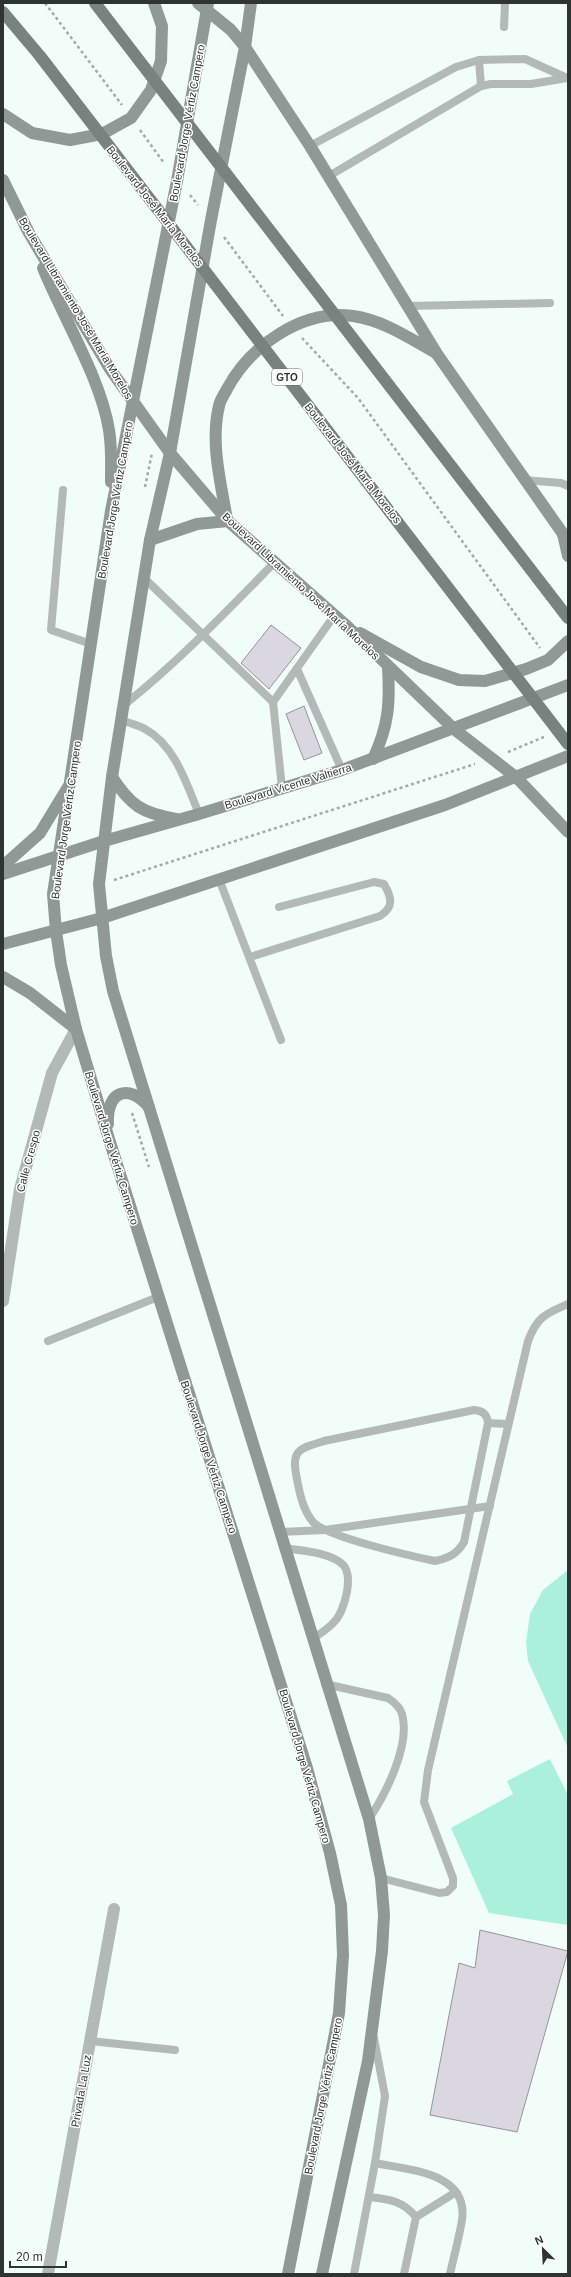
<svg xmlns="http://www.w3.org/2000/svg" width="571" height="2277" viewBox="0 0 571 2277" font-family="Arial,sans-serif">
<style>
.green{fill:#abefdd}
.building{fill:#dad7e1;stroke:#96939d}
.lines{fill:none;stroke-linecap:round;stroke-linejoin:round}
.path{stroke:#a1aba7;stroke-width:2.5;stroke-dasharray:3 3;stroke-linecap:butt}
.lane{stroke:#b3b9b7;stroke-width:8}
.street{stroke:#b3b9b7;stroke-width:12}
.secondary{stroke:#919996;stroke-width:12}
.primary-bridge{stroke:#78827f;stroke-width:12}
.labels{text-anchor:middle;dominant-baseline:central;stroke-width:3;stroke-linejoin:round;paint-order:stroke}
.shield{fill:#fff;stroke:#6d7170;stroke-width:1}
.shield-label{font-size:10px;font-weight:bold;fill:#2f3432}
.street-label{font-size:11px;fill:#2f3432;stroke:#fff}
</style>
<rect width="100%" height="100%" fill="#f0fdf9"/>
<g class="green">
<polygon points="568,1570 568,1748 528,1661 526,1642 530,1614 543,1590"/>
<polygon points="550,1759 568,1795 568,1925 489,1913 451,1828 513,1794 507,1781"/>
</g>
<g class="building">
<polygon points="271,625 301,648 269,689 241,663"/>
<polygon points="304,706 322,753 304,760 286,714"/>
<polygon points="480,1930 568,1951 517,2132 430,2115 459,1963 475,1968"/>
</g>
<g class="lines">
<g class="path">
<polyline points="45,3 122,105"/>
<polyline points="140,130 164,163"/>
<polyline points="190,195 198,205"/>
<polyline points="224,237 283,316"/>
<polyline points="302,338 358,398 540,648"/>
<polyline points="145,487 152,453"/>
<polyline points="508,752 544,737"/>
<polyline points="114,880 475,764"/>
<polyline points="132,1113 149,1167"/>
</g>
<g class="lane">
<polyline points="504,27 505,3"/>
<polyline points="479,60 481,86"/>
<polyline points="310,146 456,67 479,60 525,59 567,78"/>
<polyline points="329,176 481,86 491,84 531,84 567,78"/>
<polyline points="409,306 550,303"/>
<polyline points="524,480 561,483 568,486"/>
<polyline points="63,490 51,630 91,644"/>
<polyline points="144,578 273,702 282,788"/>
<polyline points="297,669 342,770"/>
<polyline points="273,702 334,616"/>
<path d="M124,705c54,-43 102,-93 150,-142"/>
<path d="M121,720c8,3 17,5 24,9 30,16 42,56 54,85"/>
<polyline points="219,879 281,1040"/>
<path d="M250,957l130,-41c14,-9 12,-18 4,-32l-10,-2 -95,25"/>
<polyline points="48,1341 158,1297"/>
<path d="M474,1410c9,1 13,4 14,13l-24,119c-7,12 -15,16 -29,19 -24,-5 -108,-24 -122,-39 -11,-13 -14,-32 -17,-48 -5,-26 7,-26 28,-33z"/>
<polyline points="488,1423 507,1424"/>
<polyline points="280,1532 325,1530 490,1506"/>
<path d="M285,1548c17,3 42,4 56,15 14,10 4,48 -7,59 -6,7 -14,12 -22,17"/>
<path d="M325,1684l63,14c6,4 12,9 14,16 9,31 -17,81 -33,105"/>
<path d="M381,1878l58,15 8,-1 6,-6v-8l-29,-76 4,-32 100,-429c9,-24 17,-27 40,-37"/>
<path d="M374,2038l11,58 -10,67c33,7 94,9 87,57 -3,18 -8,36 -12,54"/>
<polyline points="90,2041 175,2050"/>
<path d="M369,2197c20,2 34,4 47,20l-12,57"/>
<polyline points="416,2217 456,2192"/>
<polyline points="354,2274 375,2163"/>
</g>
<g class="street">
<polyline points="3,1301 20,1189 52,1073 76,1029"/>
<polyline points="48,2274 114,1909"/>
</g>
<g class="secondary">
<polyline points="198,3 231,30 245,47 310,146 437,354 568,541"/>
<polyline points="208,3 177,181 111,511 53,894 56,931 61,965 76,1029 109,1139 307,1768 330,1853 341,1905 343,1955 339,2013 288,2274"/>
<polyline points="251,3 245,47 211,220 170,453 150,540 112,777 99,884 106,956 113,991 369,1819 381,1878 384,1915 382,1951 368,2061 322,2274"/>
<polyline points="3,114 32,133 70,140 102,134 131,118 151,90 161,61 162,26 154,3"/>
<polyline points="3,180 29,233 110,369 170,453 228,521 348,627 454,729 517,778 568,832"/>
<path d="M43,268c20,49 58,111 66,162 3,17 2,35 2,52"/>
<path d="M227,520c-6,-37 -17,-77 -8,-114 1,-6 5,-11 8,-17 23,-43 75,-80 126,-73 30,4 58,23 83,37"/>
<polyline points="563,534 568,556"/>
<polyline points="150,540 197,524 228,521"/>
<polyline points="360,633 421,667 459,680 485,681 526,669 548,660 568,641"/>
<path d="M373,759c16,-34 17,-56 15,-92"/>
<path d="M112,777c19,29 30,36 64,42"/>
<polyline points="3,866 40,833 68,787"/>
<polyline points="3,874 104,841 199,814 342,770 568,685"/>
<polyline points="3,944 102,918 445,805 568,756"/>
<polyline points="3,977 30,993 76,1029"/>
<path d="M108,1124c-2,-32 20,-42 41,-17"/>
</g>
<g class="primary-bridge">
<polyline points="95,3 568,618"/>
<polyline points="3,12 40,56 568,744"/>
</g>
</g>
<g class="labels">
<rect class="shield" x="272" y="369" width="30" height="16" rx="3"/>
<g class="shield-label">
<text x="287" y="377">GTO</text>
</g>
<g class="street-label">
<text transform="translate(187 123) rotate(-80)">Boulevard Jorge Vértiz Campero</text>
<text transform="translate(155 206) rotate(52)">Boulevard José María Morelos</text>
<text transform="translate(76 308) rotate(59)">Boulevard Libramiento José María Morelos</text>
<text transform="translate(353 463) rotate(52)">Boulevard José María Morelos</text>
<text transform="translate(115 500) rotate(-80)">Boulevard Jorge Vértiz Campero</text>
<text transform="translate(301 586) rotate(43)">Boulevard Libramiento José María Morelos</text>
<text transform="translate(288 786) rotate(-17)">Boulevard Vicente Valtierra</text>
<text transform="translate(66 820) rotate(-82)">Boulevard Jorge Vértiz Campero</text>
<text transform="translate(112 1148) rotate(73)">Boulevard Jorge Vértiz Campero</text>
<text transform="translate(28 1161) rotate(-75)">Calle Crespo</text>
<text transform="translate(209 1457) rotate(72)">Boulevard Jorge Vértiz Campero</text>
<text transform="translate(305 1766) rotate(74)">Boulevard Jorge Vértiz Campero</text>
<text transform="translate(81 2091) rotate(-80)">Privada La Luz</text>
<text transform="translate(323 2096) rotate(-79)">Boulevard Jorge Vértiz Campero</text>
</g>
</g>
<rect width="571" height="2277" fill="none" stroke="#2f3432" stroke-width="8"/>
<g transform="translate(543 2249) rotate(336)" stroke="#ffffff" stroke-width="3" paint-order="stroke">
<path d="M0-3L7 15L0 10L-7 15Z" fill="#2f3432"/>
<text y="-6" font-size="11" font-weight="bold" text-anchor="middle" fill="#2f3432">N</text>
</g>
<path d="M10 2261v6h56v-6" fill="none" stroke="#2f3432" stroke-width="2"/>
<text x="16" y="2261" font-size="12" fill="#2f3432" stroke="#ffffff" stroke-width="3" paint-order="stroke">20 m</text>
</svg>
